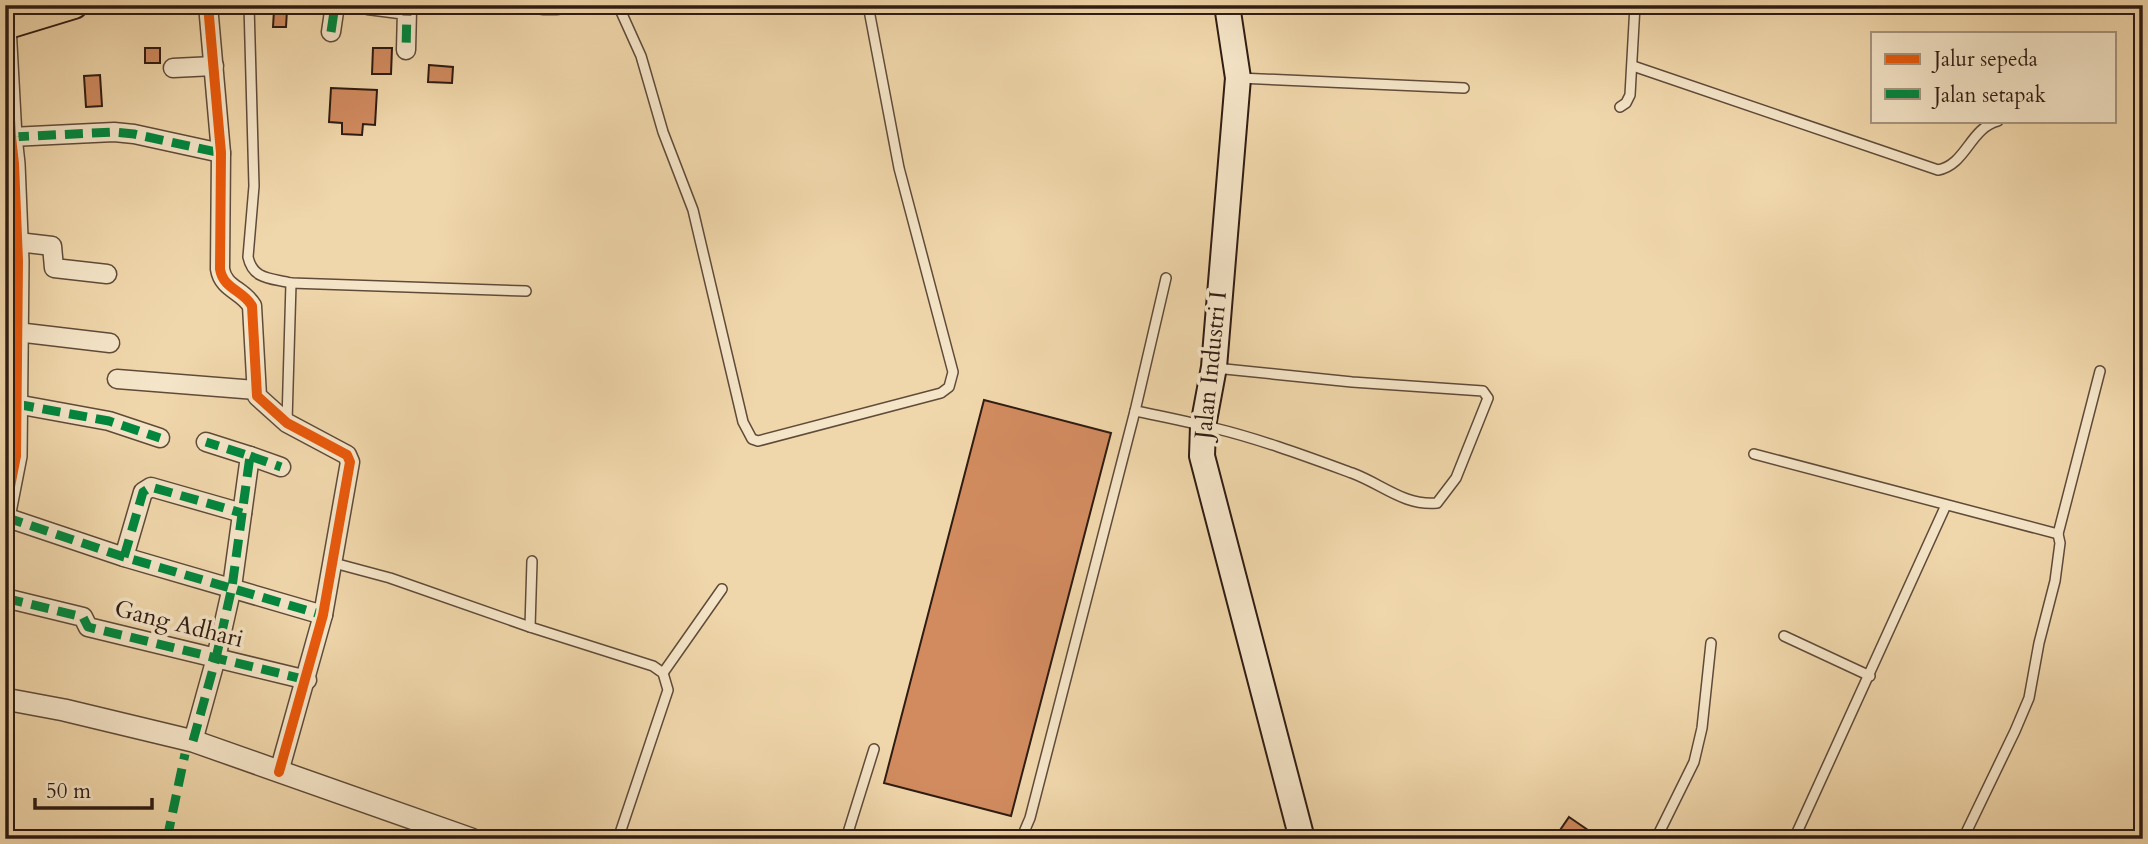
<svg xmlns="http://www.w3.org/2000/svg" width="2148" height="844" viewBox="0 0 2148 844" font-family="Cardo,serif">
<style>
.building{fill:#d18b5f;stroke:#2f1c13;stroke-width:2}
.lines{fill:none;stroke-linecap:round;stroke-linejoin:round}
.service-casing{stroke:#5f4b39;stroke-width:12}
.minor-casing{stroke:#5f4b39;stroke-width:21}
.tertiary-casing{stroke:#5f4b39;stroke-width:24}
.secondary-casing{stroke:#2f1c13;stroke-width:28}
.primary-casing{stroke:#2f1c13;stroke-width:30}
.service{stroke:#f5e5c8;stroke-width:9}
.minor{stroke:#f5e5c8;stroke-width:18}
.tertiary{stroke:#f5e5c8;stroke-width:21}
.secondary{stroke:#f5e5c8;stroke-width:24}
.primary{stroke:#f0d7ab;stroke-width:26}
.quiet{stroke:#00873e;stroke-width:9;stroke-dasharray:18 9;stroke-linecap:butt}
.cycleway-casing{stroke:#f5e5c8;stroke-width:15}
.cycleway{stroke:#e8590c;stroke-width:10}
.labels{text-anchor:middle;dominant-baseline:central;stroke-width:7;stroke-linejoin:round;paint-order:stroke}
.street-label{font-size:24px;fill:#2f1c13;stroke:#f5e5c8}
</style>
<rect width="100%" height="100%" fill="#f0d7ab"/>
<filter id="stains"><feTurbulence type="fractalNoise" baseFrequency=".00286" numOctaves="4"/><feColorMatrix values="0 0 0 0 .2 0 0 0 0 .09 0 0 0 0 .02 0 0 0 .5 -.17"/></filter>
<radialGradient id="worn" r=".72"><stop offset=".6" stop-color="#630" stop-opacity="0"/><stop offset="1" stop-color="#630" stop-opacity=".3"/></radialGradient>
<g class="building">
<polygon points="274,10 287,10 286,27 273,27"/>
<rect x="145" y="48" width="15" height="15"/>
<polygon points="373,48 392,48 391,74 372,74"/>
<polygon points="429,65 453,67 452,83 428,82"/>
<polygon points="100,75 102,106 86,107 84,76"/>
<polygon points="331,88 377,90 375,125 363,124 362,135 342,134 342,123 329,122"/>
<polygon points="984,400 1111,433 1011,816 884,783"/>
<polygon points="1569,817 1601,839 1554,839"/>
</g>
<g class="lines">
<defs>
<g id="service">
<path d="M249,5l5,181 -6,71c5,23 23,21 43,26l235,8"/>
<polyline points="618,5 641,56 663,132 693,210 743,422 752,439 758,441 941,393 949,387 953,372 899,168 868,5"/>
<path d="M1633,66l305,104c28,-5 32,-42 60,-49"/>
<polyline points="1239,78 1464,88"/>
<polyline points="1620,107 1626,103 1630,95 1635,5"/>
<path d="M1135,411c27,5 53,11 79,17 46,11 94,29 138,45 30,11 52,33 85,30l19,-25 32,-80 -5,-7 -131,-9 -137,-14"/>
<polyline points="287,421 291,283"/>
<polyline points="1754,454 2058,534"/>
<polyline points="334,563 390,578 530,627 653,666 663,673 668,690 618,839"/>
<polyline points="530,627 532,561"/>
<polyline points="1784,636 1870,676"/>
<polyline points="663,673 722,589"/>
<polyline points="846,839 874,749"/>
<polyline points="1021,839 1030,818 1135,411 1166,278"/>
<polyline points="1656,839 1694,762 1702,728 1711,643"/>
<polyline points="1794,839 1946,505"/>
<polyline points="1963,839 2015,731 2029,698 2039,643 2055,581 2060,543 2058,534 2100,371"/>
</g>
<g id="minor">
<path d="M208,5l13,148 -1,116c3,20 23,21 32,37l5,90 30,27 60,32 3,7 -27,153 -44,157"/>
<polyline points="368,5 407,10 406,50"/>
<polyline points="543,5 557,5"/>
<polyline points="331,32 335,5"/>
<polyline points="173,68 214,66"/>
<polyline points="11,137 114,132 134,134 221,153"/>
<polyline points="18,242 52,246 54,268 107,274"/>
<polyline points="17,332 110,343"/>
<polyline points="117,379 256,390"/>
<polyline points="16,404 109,421 160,438"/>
<polyline points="250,456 281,467"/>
<polyline points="5,517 124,557 323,615"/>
<polyline points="124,557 143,492 151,487 242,513"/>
<polyline points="5,598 83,617 88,627 307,680"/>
<polyline points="193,741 216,658 232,587 250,456 206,442"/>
</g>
<g id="tertiary">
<polyline points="5,512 16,456 18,261 14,164 11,137 5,26"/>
<polyline points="5,699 64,710 193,741 471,839"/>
</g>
<polyline id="secondary" points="1227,5 1238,78 1214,367 1203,426 1202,456 1302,839"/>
<polyline id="primary" points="5,26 74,5"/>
</defs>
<use href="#service" class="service-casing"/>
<use href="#minor" class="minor-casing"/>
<use href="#tertiary" class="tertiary-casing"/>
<use href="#secondary" class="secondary-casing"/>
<use href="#primary" class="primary-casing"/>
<use href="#service" class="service"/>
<use href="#minor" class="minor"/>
<use href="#tertiary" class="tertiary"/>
<use href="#secondary" class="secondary"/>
<use href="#primary" class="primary"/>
<g class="quiet">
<polyline points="368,5 407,10 406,50"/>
<polyline points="331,32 335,5"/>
<polyline points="11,137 114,132 134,134 221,153 221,148"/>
<polyline points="16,404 109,421 160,438"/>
<polyline points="250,456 281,467"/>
<polyline points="5,517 124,557 323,615"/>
<polyline points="124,557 143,492 151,487 242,513"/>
<polyline points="5,598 83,617 88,627 307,680"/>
<polyline points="193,741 216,658 232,587 250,456 206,442"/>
<polyline points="167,839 185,754"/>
</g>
<defs>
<g id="cycleway">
<path d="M208,5l13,148 -1,116c3,20 23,21 32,37l5,90 30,27 60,32 3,7 -27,153 -44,157"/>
<polyline points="5,512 16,456 18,261 14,164 11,137 5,26"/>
</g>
</defs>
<use href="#cycleway" class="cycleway-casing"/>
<use href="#cycleway" class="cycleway"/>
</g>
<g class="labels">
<g class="street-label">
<text transform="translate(1211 365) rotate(-84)">Jalan Industri I</text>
<text transform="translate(179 624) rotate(14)">Gang Adhari</text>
</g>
</g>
<rect width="2148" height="844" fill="none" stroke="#f0d7ab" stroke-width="28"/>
<rect x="7" y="7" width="2134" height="830" fill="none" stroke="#2f1c13" stroke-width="3.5"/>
<rect x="14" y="14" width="2120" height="816" fill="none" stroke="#2f1c13" stroke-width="2"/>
<rect x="1871" y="32" width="245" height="91" fill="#f5e5c8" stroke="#a69580" stroke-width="2"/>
<rect x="1885" y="54" width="35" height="10" fill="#e8590c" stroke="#a69580" stroke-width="2"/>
<text x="1934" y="66" font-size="21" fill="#2f1c13">Jalur sepeda</text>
<rect x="1885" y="89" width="35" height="10" fill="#00873e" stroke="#a69580" stroke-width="2"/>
<text x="1934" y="102" font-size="21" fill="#2f1c13">Jalan setapak</text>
<path d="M35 798v10h117v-10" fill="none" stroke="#2f1c13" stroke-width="3.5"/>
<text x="46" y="798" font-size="21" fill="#2f1c13" stroke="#f5e5c8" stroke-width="5" paint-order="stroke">50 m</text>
<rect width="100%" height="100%" filter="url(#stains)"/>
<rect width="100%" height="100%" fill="url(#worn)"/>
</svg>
